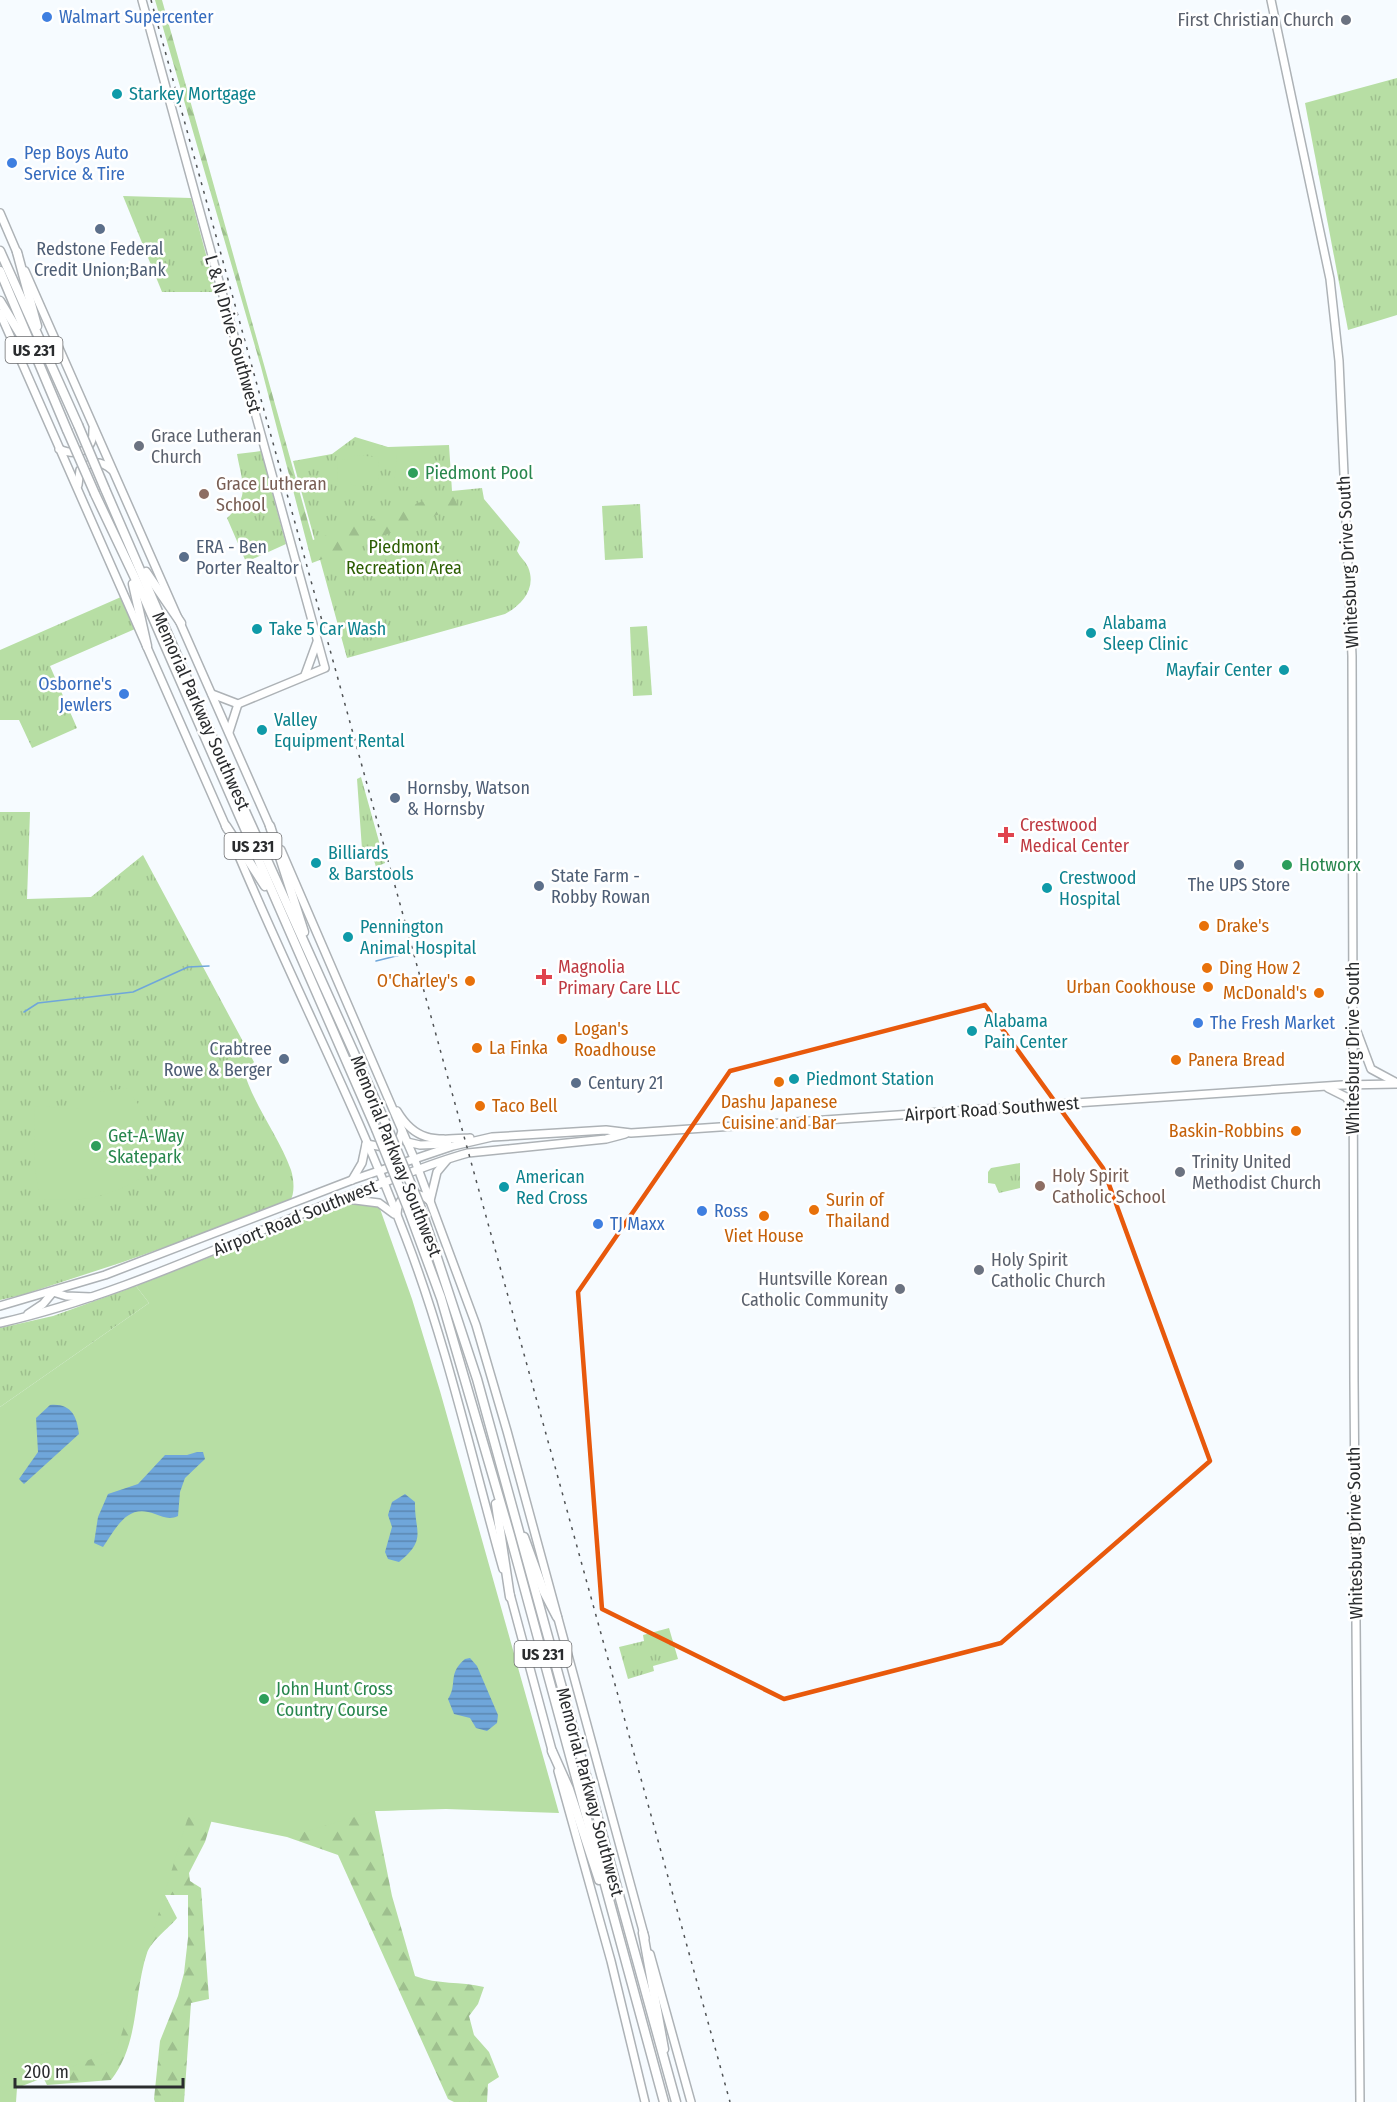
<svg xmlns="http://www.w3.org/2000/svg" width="1397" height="2102" viewBox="0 0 1397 2102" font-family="'Fira Sans Condensed',sans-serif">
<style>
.grass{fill:url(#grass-tufts)}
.forest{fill:url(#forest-firs)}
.garden{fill:#b7dea4}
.water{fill:url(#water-rules)}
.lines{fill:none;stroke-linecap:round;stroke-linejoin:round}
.stream{stroke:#6fa6da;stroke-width:1.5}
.secondary-casing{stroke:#adb2b6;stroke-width:10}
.highway-casing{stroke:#adb2b6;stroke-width:11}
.secondary{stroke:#fff;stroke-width:7}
.highway{stroke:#fff;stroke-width:8}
.rail{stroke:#505355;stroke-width:1.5;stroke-dasharray:3 6;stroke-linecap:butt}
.highway-bridge-casing{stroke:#adb2b6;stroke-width:11;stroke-linecap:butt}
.highway-bridge{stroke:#fff;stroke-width:8}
.marked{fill:none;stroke:#e8590c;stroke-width:4.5;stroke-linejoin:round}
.shop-dot{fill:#3f7fe0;stroke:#fff;stroke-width:2}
.worship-dot{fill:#6b7280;stroke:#fff;stroke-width:2}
.culture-dot{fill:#0f9aa8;stroke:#fff;stroke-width:2}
.service-dot{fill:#5c6f8a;stroke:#fff;stroke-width:2}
.leisure-dot{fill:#2e9e5b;stroke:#fff;stroke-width:2}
.education-dot{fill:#8d6e63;stroke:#fff;stroke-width:2}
.health-dot{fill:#e0444e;stroke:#fff;stroke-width:2}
.food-dot{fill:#e8710a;stroke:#fff;stroke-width:2}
.labels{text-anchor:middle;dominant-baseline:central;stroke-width:5;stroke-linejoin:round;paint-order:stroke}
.shield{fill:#fff;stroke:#6a6b6d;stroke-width:1.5}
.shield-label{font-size:16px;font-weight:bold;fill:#2a2c2e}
.shop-label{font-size:18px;fill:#366cbe;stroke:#fff;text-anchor:start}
.worship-label{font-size:18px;fill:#5b616d;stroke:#fff;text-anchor:start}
.culture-label{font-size:18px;fill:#0d838f;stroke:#fff;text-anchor:start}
.service-label{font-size:18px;fill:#4e5e75;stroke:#fff;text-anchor:start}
.street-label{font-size:18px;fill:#2a2c2e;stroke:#fff}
.leisure-label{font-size:18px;fill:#27864d;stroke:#fff;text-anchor:start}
.education-label{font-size:18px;fill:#785e54;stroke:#fff;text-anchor:start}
.park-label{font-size:18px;fill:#2c5e03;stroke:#fff}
.health-label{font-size:18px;fill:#be3a42;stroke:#fff;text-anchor:start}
.food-label{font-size:18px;fill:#c56008;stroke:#fff;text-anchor:start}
</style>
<defs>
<pattern id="grass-tufts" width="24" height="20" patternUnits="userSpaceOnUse" patternTransform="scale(1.5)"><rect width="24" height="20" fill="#b7dea4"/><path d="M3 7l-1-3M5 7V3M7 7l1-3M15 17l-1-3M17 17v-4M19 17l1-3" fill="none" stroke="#9ebf8e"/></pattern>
<pattern id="forest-firs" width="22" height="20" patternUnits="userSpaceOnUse" patternTransform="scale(1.5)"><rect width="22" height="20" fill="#b7dea4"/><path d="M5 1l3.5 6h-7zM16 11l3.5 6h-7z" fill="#9ebf8e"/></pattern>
<pattern id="water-rules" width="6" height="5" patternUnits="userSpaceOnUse" patternTransform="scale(1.5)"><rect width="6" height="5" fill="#6fa6da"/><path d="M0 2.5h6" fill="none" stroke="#5b87b1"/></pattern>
</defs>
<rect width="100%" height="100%" fill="#f6fbff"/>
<g class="grass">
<polygon points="1397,78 1397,315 1348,330 1305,103"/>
<polygon points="123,196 191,198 216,292 162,292"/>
<path d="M355,437l33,10 61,-2 3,46 30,-3 2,11 36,43 -3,9c3,6 8,10 11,16 9,21 -6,38 -23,47l-158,44 -54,-197 39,-7z"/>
<path d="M261,451l25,93 -40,18 -19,-44c24,-22 15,-35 10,-64z"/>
<polygon points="640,504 643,558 605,560 602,506"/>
<polygon points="121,597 135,629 50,666 77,728 32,748 19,720 0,720 0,650"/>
<polygon points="647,626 652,695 633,696 630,627"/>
<polygon points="361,777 385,863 376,867 370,847 362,849 357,779"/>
<path d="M0,812h30l-3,87 64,-2 52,-42 111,207 -4,5 -8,-2c10,39 36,69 49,105 3,9 4,24 -1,31l-18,8 -149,53 -101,33 -22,5z"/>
<polygon points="1020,1163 1020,1188 999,1193 995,1184 988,1183 988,1172 991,1168"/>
<polygon points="136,1286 149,1303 0,1407 0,1328 53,1316"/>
<polygon points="669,1628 678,1659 653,1666 654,1671 628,1679 619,1647 644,1641 643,1635"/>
</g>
<g class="forest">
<polygon points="155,0 162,0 313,540 452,491 458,507 312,563 261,367"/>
<path d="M190,1809l25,1 -10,32 -16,31 1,8 11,7 8,111 -18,4 -7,99h-29l-1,-3 6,-58 18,-45 6,-23 4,-35v-43h-23l12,23c-8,10 -26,23 -30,35 -14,42 -7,90 -36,127l-64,5 -6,-12z"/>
<path d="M332,1809h91l-48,2 17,85 23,80c23,9 45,5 69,11l-6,17 -9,12 5,19 15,17 10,25 -11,7 -1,18h-33l-6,-3 -110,-244 -51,-18 2,-5z"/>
</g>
<g class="garden">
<polygon points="420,449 430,449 433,480 426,481 427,488 394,486 397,454 420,454"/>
<polygon points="352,455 378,457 379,484 352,486 350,482 338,482 337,459 350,460"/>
<path d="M128,1088c9,16 25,36 28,53 7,34 -33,49 -61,56 -16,4 -37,2 -55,3l-6,-37 1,-57 45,3 19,-17z"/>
<polygon points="350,1202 379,1206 412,1299 440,1391 559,1813 446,1809 375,1811 287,1837 188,1817 117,2049 17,2088 16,2102 0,2102 0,1407 149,1303 136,1286"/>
</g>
<g class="water">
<path d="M50,1405c21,-2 27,11 29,29l-55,50 -5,-5 19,-27 -2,-34z"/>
<path d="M197,1452h6l2,7 -20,19 -5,14 -2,24c-9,4 -14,1 -23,-2 -28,-11 -38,13 -52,33l-9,-4 4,-26 10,-23 30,-10 27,-29h22z"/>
<path d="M405,1494l10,8c-1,29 13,37 -16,60l-11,-3 -3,-7 7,-25 -4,-12 4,-13z"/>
<path d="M470,1658l7,8 21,49 -1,8 -10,8 -11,-3 -6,-10 -16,-4 -6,-15c10,-15 -1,-25 17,-40z"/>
</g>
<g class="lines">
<g class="stream">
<polyline points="418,950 424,947"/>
<polyline points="376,961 408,953"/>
<polyline points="24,1012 38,1003 133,992 188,967 209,966"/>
</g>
<defs>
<g id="secondary">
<polyline points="142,0 325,668 238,704 212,694"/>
<polyline points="1271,0 1330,279 1339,361 1352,656 1354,1382 1360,2102"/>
<polyline points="0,213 18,255"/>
<polyline points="25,271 271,829"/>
<polyline points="0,313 227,829"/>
<path d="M59,449c19,8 35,2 34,-20"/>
<path d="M78,485l2,-15c12,-9 20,-10 32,0"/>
<polyline points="305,675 317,642"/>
<polyline points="229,732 238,704"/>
<path d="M233,842c55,133 122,261 173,396 41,107 66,221 97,331"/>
<polyline points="281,850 414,1158 476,1325 507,1431 645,1938"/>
<polyline points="1356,1029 1371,1069 1397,1083"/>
<polyline points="1328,1088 1346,1097 1352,1106"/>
<path d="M397,1111c19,32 39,29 73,27"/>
<polyline points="407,1142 420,1145 448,1144"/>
<polyline points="366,1144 390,1148 398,1144 402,1131"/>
<polyline points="352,1180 362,1163 366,1144"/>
<polyline points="347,1199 379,1203 394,1214"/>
<polyline points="430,1201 437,1172 447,1160"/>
<path d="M397,1214c1,-20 18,-26 33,-13"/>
<polyline points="53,1292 66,1296 91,1297"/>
<polyline points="0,1306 105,1275 352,1180 453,1146 492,1137 606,1130 631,1133 1342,1085 1397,1084"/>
<polyline points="28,1314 43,1304 53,1292"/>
<path d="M0,1323c128,-29 246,-90 369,-135 33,-12 65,-26 99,-35l138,-14 19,-5"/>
<polyline points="510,1594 553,1754"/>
<polyline points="558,1771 611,1961 645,2102"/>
<polyline points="650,1954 691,2102"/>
</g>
<g id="highway">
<polyline points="0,251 78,425"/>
<polyline points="17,252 37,326"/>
<polyline points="0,271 67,430"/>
<polyline points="0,301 31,352"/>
<polyline points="105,489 227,771 386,1124"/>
<polyline points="95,494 143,595 376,1129"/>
<polyline points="146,572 181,623"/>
<polyline points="133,584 147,646"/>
<polyline points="226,826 265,886"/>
<polyline points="270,826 304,932"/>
<polyline points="420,1206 477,1379 676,2102"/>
<polyline points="409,1211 441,1298 510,1535 664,2102"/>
<polyline points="496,1504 510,1597"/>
<polyline points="524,1537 544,1592 557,1617"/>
<polyline points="552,1751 569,1789 599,1880"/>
<polyline points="643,1933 664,2049"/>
</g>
</defs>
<use href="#secondary" class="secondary-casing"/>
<use href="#highway" class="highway-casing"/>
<use href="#secondary" class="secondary"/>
<use href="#highway" class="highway"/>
<polyline class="rail" points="151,0 730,2102"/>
<defs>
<g id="highway-bridge">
<polyline points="78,425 105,489"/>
<polyline points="67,430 95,494"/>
<polyline points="386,1124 420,1206"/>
<polyline points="376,1129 409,1211"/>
</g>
</defs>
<use href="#highway-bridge" class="highway-bridge-casing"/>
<use href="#highway-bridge" class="highway-bridge"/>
</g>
<path class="marked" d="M985,1005l118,163 107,293 -209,182 -217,56 -182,-90 -24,-317 152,-221z"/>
<g class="shop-dot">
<circle cx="47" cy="17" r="6"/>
<circle cx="12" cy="163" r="6"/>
<circle cx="124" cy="694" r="6"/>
<circle cx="1198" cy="1023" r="6"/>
<circle cx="702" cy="1211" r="6"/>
<circle cx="598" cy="1224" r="6"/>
</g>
<g class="worship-dot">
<circle cx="1346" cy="20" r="6"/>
<circle cx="139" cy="446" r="6"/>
<circle cx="1180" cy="1172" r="6"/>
<circle cx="979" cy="1270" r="6"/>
<circle cx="900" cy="1289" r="6"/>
</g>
<g class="culture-dot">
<circle cx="117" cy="94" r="6"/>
<circle cx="257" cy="629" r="6"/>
<circle cx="1091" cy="633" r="6"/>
<circle cx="1284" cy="670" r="6"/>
<circle cx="262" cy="730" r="6"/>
<circle cx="316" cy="863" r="6"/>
<circle cx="1047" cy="888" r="6"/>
<circle cx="348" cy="937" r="6"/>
<circle cx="972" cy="1031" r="6"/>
<circle cx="794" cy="1079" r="6"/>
<circle cx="504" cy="1187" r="6"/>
</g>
<g class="service-dot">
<circle cx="100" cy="229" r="6"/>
<circle cx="184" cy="557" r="6"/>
<circle cx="395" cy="798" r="6"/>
<circle cx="1239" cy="865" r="6"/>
<circle cx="539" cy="886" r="6"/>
<circle cx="284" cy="1059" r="6"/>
<circle cx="576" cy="1083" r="6"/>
</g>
<g class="leisure-dot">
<circle cx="413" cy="473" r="6"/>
<circle cx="1287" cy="865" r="6"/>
<circle cx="96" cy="1146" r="6"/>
<circle cx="264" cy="1699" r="6"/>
</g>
<g class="education-dot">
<circle cx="204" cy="494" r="6"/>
<circle cx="1040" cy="1186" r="6"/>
</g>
<g class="health-dot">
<path d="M1003 826h6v6h6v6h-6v6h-6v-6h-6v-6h6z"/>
<path d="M541 968h6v6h6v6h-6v6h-6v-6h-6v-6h6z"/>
</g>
<g class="food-dot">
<circle cx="1204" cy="926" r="6"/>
<circle cx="1207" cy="968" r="6"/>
<circle cx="470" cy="981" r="6"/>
<circle cx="1208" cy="987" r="6"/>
<circle cx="1319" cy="993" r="6"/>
<circle cx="562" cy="1039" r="6"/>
<circle cx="477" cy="1048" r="6"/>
<circle cx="1176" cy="1060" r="6"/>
<circle cx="779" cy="1082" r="6"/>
<circle cx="480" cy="1106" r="6"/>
<circle cx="1296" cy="1131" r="6"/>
<circle cx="814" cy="1210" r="6"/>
<circle cx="764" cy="1216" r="6"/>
</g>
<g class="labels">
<g class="shield">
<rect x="5.5" y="337" width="57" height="26" rx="4.5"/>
<rect x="224.5" y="833" width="57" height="26" rx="4.5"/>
<rect x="514.5" y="1641" width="57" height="26" rx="4.5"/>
</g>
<g class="shield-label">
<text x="34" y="350">US 231</text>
<text x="253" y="846">US 231</text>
<text x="543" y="1654">US 231</text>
</g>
<g class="shop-label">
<text x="59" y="17">Walmart Supercenter</text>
<text x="24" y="153">Pep Boys Auto<tspan x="24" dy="21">Service &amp; Tire</tspan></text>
<text x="112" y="684" text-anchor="end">Osborne's<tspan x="112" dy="21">Jewlers</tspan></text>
<text x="1210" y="1023">The Fresh Market</text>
<text x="714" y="1211">Ross</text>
<text x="610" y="1224">TJ Maxx</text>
</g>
<g class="worship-label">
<text x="1334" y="20" text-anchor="end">First Christian Church</text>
<text x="151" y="436">Grace Lutheran<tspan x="151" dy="21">Church</tspan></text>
<text x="1192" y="1162">Trinity United<tspan x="1192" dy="21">Methodist Church</tspan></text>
<text x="991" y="1260">Holy Spirit<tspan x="991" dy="21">Catholic Church</tspan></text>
<text x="888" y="1279" text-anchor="end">Huntsville Korean<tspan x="888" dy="21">Catholic Community</tspan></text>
</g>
<g class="culture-label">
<text x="129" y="94">Starkey Mortgage</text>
<text x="1103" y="623">Alabama<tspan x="1103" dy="21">Sleep Clinic</tspan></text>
<text x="269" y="629">Take 5 Car Wash</text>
<text x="1272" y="670" text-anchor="end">Mayfair Center</text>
<text x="274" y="720">Valley<tspan x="274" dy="21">Equipment Rental</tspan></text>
<text x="328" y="853">Billiards<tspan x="328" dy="21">&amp; Barstools</tspan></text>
<text x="1059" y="878">Crestwood<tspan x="1059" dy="21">Hospital</tspan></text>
<text x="360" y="927">Pennington<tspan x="360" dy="21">Animal Hospital</tspan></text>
<text x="984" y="1021">Alabama<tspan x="984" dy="21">Pain Center</tspan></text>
<text x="806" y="1079">Piedmont Station</text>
<text x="516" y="1177">American<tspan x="516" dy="21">Red Cross</tspan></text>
</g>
<g class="service-label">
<text x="100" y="249" text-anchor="middle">Redstone Federal<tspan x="100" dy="21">Credit Union;Bank</tspan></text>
<text x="196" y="547">ERA - Ben<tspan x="196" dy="21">Porter Realtor</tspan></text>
<text x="407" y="788">Hornsby, Watson<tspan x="407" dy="21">&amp; Hornsby</tspan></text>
<text x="551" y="876">State Farm -<tspan x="551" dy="21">Robby Rowan</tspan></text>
<text x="1239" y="885" text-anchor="middle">The UPS Store</text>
<text x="272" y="1049" text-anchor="end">Crabtree<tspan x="272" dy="21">Rowe &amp; Berger</tspan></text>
<text x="588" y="1083">Century 21</text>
</g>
<g class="street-label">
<text transform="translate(233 334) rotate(74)">L &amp; N Drive Southwest</text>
<text transform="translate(1348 562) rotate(-93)">Whitesburg Drive South</text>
<text transform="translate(201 711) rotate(66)">Memorial Parkway Southwest</text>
<text transform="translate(1353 1048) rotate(-90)">Whitesburg Drive South</text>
<text transform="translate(992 1109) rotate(-4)">Airport Road Southwest</text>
<text transform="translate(396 1156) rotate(68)">Memorial Parkway Southwest</text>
<text transform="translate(295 1218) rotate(-22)">Airport Road Southwest</text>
<text transform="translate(1355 1533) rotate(-91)">Whitesburg Drive South</text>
<text transform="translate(590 1792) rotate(75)">Memorial Parkway Southwest</text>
</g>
<g class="leisure-label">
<text x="425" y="473">Piedmont Pool</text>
<text x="1299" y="865">Hotworx</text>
<text x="108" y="1136">Get-A-Way<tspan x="108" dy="21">Skatepark</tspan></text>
<text x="276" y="1689">John Hunt Cross<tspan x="276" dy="21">Country Course</tspan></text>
</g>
<g class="education-label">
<text x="216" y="484">Grace Lutheran<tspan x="216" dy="21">School</tspan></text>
<text x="1052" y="1176">Holy Spirit<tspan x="1052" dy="21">Catholic School</tspan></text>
</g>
<g class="park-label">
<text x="404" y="547">Piedmont<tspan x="404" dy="21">Recreation Area</tspan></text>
</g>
<g class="health-label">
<text x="1020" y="825">Crestwood<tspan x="1020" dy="21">Medical Center</tspan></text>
<text x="558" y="967">Magnolia<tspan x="558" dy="21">Primary Care LLC</tspan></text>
</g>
<g class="food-label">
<text x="1216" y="926">Drake's</text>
<text x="1219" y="968">Ding How 2</text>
<text x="458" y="981" text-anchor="end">O'Charley's</text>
<text x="1196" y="987" text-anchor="end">Urban Cookhouse</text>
<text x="1307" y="993" text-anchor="end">McDonald's</text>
<text x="574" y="1029">Logan's<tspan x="574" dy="21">Roadhouse</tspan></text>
<text x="489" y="1048">La Finka</text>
<text x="1188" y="1060">Panera Bread</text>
<text x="779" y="1102" text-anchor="middle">Dashu Japanese<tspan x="779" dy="21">Cuisine and Bar</tspan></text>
<text x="492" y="1106">Taco Bell</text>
<text x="1284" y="1131" text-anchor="end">Baskin-Robbins</text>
<text x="826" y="1200">Surin of<tspan x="826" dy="21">Thailand</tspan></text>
<text x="764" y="1236" text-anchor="middle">Viet House</text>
</g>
</g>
<path d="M15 2078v9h168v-9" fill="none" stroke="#2a2c2e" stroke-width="3"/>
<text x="24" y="2078" font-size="18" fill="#2a2c2e" stroke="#ffffff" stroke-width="4.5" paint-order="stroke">200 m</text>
</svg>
